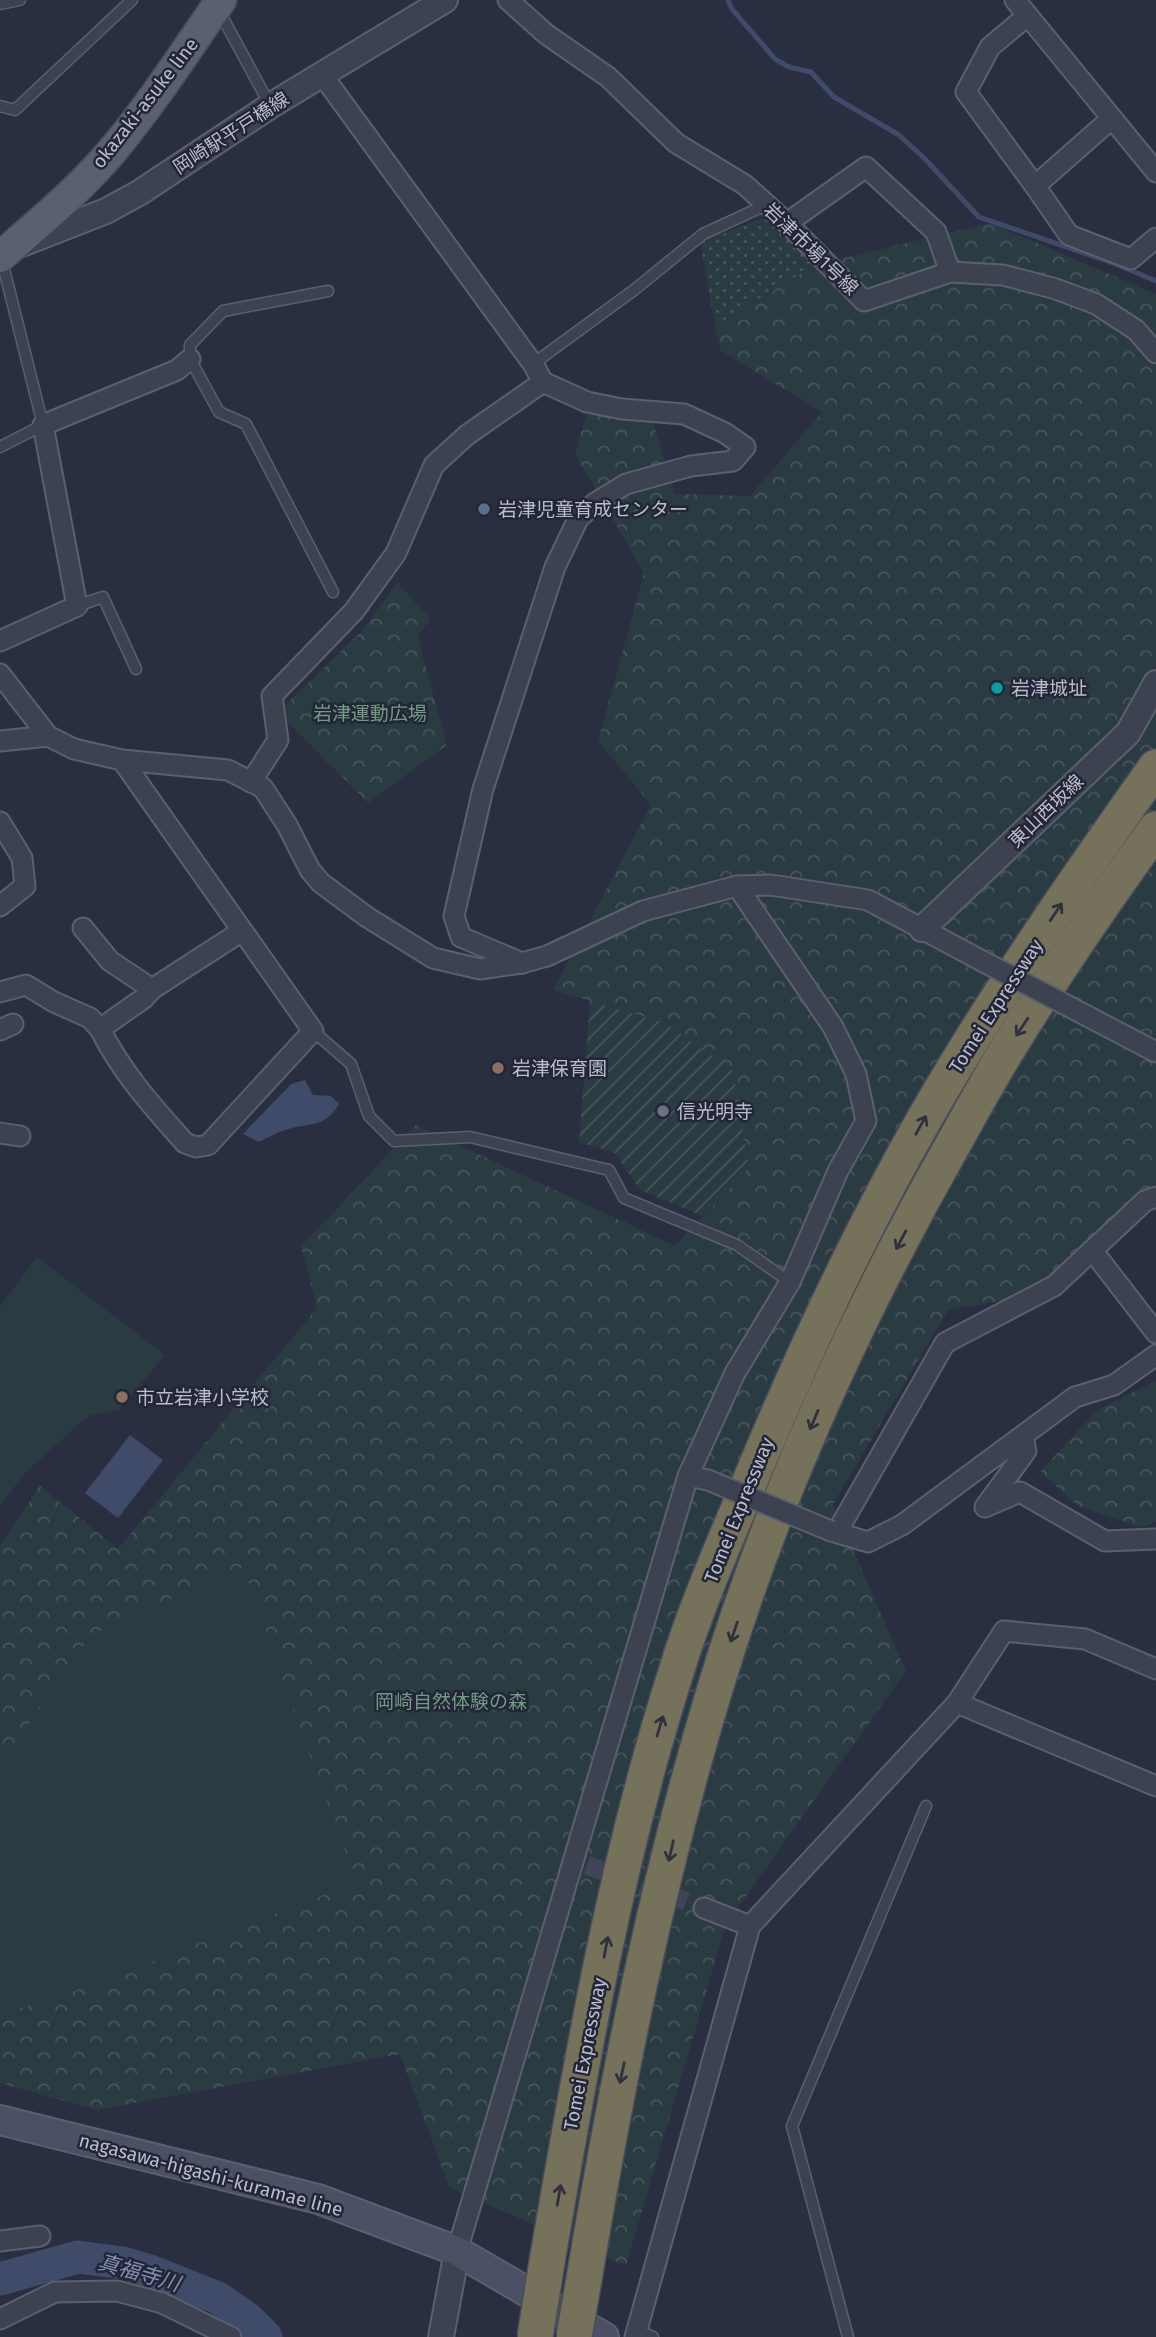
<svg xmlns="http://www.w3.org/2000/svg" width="1156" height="2337" viewBox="0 0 1156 2337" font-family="'Fira Sans','Noto Sans JP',sans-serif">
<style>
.grass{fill:url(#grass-dots)}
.forest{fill:url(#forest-crowns)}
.garden{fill:url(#garden-furrows)}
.pitch{fill:#2b3b42}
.water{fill:#404a69}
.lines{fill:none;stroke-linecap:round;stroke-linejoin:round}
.stream{stroke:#404a69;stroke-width:5}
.river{stroke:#404a69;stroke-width:33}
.minor-tunnel{stroke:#3f4456;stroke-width:19;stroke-dasharray:19 10;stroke-linecap:butt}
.service-casing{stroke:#5b5f6e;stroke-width:13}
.minor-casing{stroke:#5b5f6e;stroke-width:23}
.tertiary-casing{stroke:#5b5f6e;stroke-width:28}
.secondary-casing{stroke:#5b5f6e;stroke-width:32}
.primary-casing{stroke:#474a5a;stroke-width:33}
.motorway-casing{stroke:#484c5b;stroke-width:38}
.service{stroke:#3d4251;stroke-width:10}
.minor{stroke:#3d4251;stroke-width:19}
.tertiary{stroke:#3d4251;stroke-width:24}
.secondary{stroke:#4b5064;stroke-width:28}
.primary{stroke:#5b6071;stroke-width:30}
.motorway{stroke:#76715b;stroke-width:35}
.minor-bridge-casing{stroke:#5b5f6e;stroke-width:23;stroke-linecap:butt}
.motorway-bridge-casing{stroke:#484c5b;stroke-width:38;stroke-linecap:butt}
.minor-bridge{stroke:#3d4251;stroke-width:19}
.motorway-bridge{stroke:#76715b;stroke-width:35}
.oneway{stroke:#2f313c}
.service-dot{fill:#5c6f8a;stroke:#222637;stroke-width:2.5}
.culture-dot{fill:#0f9aa8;stroke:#222637;stroke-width:2.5}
.education-dot{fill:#8d6e63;stroke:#222637;stroke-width:2.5}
.worship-dot{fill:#6b7280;stroke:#222637;stroke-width:2.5}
.labels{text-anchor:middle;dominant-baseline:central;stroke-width:5;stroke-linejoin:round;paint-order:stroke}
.street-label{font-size:19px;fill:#babdcb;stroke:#222637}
.poi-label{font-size:19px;fill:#babdcb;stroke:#222637;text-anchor:start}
.park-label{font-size:19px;fill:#739a83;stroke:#222637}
.water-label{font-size:21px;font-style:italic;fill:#848eb0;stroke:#222637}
</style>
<defs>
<pattern id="grass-dots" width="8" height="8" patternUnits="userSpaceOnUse" patternTransform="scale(1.75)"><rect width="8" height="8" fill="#2b3b42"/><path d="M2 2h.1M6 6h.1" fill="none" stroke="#48555c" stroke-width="1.8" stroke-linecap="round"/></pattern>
<pattern id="forest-crowns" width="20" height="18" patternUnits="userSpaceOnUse" patternTransform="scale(1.75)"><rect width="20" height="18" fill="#2b3b42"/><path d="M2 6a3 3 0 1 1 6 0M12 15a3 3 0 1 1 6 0" fill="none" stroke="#48555c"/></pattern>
<pattern id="garden-furrows" width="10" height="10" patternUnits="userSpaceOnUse" patternTransform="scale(1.75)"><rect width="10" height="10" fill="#2b3b42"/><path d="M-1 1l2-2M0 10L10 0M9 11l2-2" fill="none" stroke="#48555c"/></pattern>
</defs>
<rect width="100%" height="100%" fill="#292f41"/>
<polygon class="grass" points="764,218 815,265 715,326 700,241"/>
<g class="forest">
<polygon points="990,223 1156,294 1156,1204 1058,1291 948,1310 833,1504 906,1671 726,1924 626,2266 449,2187 400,2054 97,2110 0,2083 0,1545 40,1486 118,1549 317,1308 301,1246 416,1125 675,1246 749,1168 663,1022 553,990 651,805 598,741 644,573 575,454 590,402 650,412 675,494 750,496 822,412 721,351 715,326 815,265"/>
<polygon points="397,583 431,619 417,635 447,745 368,803 278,712 361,632"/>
<polygon points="1156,1381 1156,1521 1142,1528 1078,1506 1040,1472 1097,1410"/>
</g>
<polygon class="garden" points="590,1001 663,1022 733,1071 749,1168 703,1216 640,1190 615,1153 579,1142"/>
<g class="pitch">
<polygon points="37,1257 165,1355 118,1410 89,1415 25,1473 0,1506 0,1306"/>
<polygon points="243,1567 322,1790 357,1882 67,1994 8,2012 0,1996 0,1765 91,1635"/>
</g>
<g class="water">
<path d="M305,1080l8,15 18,1 8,8c-15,26 -31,18 -54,26 -9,3 -18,8 -26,12l-16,-8 48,-50z"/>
<polygon points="130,1435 163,1460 118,1518 85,1493"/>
</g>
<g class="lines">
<polyline class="stream" points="728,0 732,9 775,59 789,67 811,72 834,97 899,135 924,158 979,217 1113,263 1156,281"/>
<polyline class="river" points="0,2279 78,2257 123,2263 150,2271 218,2298 248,2319 266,2337"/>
<polyline class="minor-tunnel" points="587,1865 704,1908"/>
<defs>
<g id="service">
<polyline points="0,4 20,0"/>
<polyline points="219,11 270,105"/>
<polyline points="0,106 15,110 132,0"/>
<polyline points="328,291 223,311 190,345 190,359 219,412 246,424 333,592"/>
<polyline points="533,364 634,290 703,234 766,205"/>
<polyline points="0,447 43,425 2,261"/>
<polyline points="77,606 103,597 136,669"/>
<polyline points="313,1031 351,1064 369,1116 394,1141 470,1137 609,1170 624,1198 737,1245 790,1282"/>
<polyline points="637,2330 653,2337"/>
<polyline points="848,2337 792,2126 926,1806"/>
</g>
<g id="minor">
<polyline points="508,0 546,34 608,77 676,143 745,185 787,223 864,301 950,272 1003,275 1056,289 1096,304 1136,330 1156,353"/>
<polyline points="1015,0 1156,172"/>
<polyline points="1027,16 990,47 966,92 1035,186"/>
<polyline points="323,76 533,364 543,382 587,402 622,409 684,414 725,433 745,447 733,461 691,466 626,484 595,503 578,519 555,567 483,789 454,916 461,937 522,963"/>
<polyline points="1111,119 1035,186 1069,235 1131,259 1156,238"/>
<polyline points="787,223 866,167 936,232 950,272"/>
<polyline points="0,641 77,606 43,425 177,370 190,359"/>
<polyline points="0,674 48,736 74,749 122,760 228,770 263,788 287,825 310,870 321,883 367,917 433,958 480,969 522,963 547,956 643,911 737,886 771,885 868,900 986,963"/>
<polyline points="0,741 48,736"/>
<polyline points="251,782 278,740 272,696 354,611 396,553 434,465 467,435 543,382"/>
<polyline points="0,822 22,858 25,886 0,906"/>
<polyline points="83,928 110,961 152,989"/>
<polyline points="0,992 26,985 54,1002 90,1018 100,1029 144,998 152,989 242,931"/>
<polyline points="1089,1017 1156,1052"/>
<path d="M100,1029c22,44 53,78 85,114l11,4 12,-2 105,-114 -191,-271"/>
<polyline points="0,1030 13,1024"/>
<polyline points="0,1133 20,1136"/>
<polyline points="1092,1250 1156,1333"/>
<polyline points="1023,1436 1026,1451 985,1507 1020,1492 1105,1541 1156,1539"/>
<polyline points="688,1476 735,1373 790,1282 838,1171 866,1121 856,1074 833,1027 737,886"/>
<polyline points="831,1531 868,1542 902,1525 1075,1397 1114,1385 1156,1355"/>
<polyline points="837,1532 945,1343 1054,1286 1145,1201 1156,1197"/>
<polyline points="957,1703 1156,1786"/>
<polyline points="704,1908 750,1926"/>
<polyline points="0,2241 40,2236"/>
<polyline points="457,2251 688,1476 708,1480"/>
<polyline points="0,2319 55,2292 117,2291 162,2303 231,2337"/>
<polyline points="635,2337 750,1926 957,1703 1004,1631 1085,1639 1156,1669"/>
</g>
<g id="tertiary">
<polyline points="19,245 106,211 139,193 270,106 445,0"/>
<polyline points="922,929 1128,733 1156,683"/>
<polyline points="441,2337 457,2251"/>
</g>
<polyline id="secondary" points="0,2120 318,2199 457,2251 604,2337"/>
<path id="primary" d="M0,257c40,-35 83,-70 117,-112 38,-46 70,-96 104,-145"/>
<g id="motorway">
<path d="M547,2262c34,-199 68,-400 130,-593 19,-62 46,-123 71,-183 52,-126 110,-251 178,-370 69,-120 150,-236 230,-349"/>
<path d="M584,2279c33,-197 72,-395 130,-587 57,-190 139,-371 237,-544 19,-34 38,-69 59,-103 46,-74 95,-146 146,-216"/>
</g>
</defs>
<use href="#service" class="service-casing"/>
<use href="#minor" class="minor-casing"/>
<use href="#tertiary" class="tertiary-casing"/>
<use href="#secondary" class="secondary-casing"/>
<use href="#primary" class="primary-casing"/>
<use href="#motorway" class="motorway-casing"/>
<use href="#service" class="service"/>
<use href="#minor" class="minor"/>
<use href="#tertiary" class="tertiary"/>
<use href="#secondary" class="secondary"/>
<use href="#primary" class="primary"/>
<use href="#motorway" class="motorway"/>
<defs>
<g id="minor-bridge">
<polyline points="986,963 1089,1017"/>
<polyline points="708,1480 831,1531"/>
</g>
<g id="motorway-bridge">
<polyline points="535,2337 547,2262"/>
<polyline points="574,2337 584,2279"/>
</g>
</defs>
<use href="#minor-bridge" class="minor-bridge-casing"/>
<use href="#motorway-bridge" class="motorway-bridge-casing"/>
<use href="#minor-bridge" class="minor-bridge"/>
<use href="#motorway-bridge" class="motorway-bridge"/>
</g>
<defs><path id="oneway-shaft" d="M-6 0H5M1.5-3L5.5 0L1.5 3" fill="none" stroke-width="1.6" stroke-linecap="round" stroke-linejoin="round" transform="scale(1.75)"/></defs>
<g class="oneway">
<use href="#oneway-shaft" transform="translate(1056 912) rotate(-56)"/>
<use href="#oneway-shaft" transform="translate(1022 1027) rotate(124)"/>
<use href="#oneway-shaft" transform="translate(921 1125) rotate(-61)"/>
<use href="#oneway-shaft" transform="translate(901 1240) rotate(118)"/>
<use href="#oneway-shaft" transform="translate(814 1420) rotate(113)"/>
<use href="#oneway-shaft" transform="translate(734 1632) rotate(109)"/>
<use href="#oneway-shaft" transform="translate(660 1726) rotate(-73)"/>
<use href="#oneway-shaft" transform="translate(671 1851) rotate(103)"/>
<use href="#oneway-shaft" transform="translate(606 1947) rotate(-79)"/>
<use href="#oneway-shaft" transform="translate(622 2073) rotate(102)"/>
<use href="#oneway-shaft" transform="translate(559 2195) rotate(-80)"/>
</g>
<circle class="service-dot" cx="484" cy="509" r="7"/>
<circle class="culture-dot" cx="997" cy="688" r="7"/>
<g class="education-dot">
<circle cx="498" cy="1068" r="7"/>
<circle cx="122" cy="1397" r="7"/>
</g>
<circle class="worship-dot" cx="663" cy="1111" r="7"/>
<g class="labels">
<g class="street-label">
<text transform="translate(145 103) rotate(-52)">okazaki-asuke line</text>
<text transform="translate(231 133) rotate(-33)">岡崎駅平戸橋線</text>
<text transform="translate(811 249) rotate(44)">岩津市場1号線</text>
<text transform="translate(1046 811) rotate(-44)">東山西坂線</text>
<text transform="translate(996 1006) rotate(-57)">Tomei Expressway</text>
<text transform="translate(739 1510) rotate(-68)">Tomei Expressway</text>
<text transform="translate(585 2054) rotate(-79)">Tomei Expressway</text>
<text transform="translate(211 2175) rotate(15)">nagasawa-higashi-kuramae line</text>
</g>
<g class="poi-label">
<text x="498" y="509">岩津児童育成センター</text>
<text x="1011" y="688">岩津城址</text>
<text x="512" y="1068">岩津保育園</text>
<text x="677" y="1111">信光明寺</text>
<text x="136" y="1397">市立岩津小学校</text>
</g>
<g class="park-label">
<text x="370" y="713">岩津運動広場</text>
<text x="451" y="1701">岡崎自然体験の森</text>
</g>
<g class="water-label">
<text transform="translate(139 2273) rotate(16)">真福寺川</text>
</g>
</g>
</svg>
